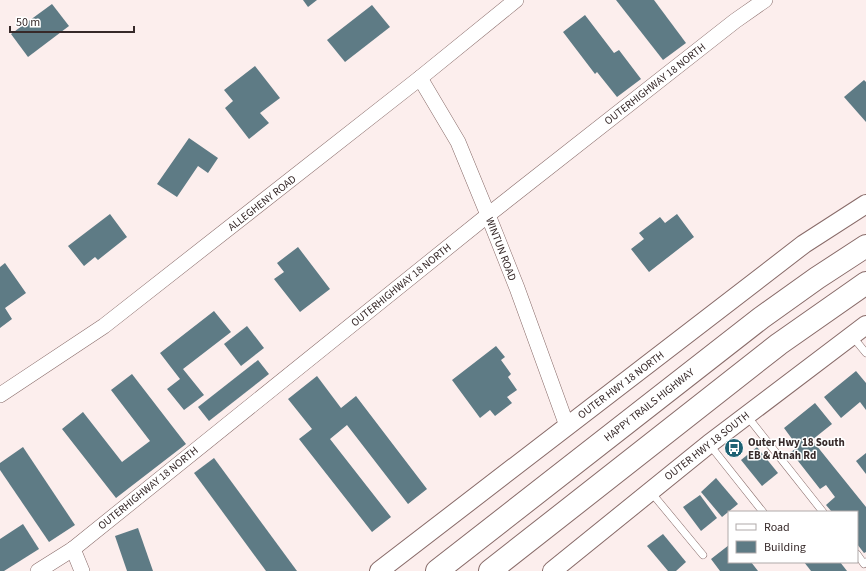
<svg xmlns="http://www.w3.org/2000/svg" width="866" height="571" viewBox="0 0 866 571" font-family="'Source Sans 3',sans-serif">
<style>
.building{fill:#5e7b85}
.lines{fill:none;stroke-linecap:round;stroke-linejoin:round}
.service-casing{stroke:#886b69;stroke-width:8}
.minor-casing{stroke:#886b69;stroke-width:16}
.tertiary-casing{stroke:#886b69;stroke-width:20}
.primary-casing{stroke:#886b69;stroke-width:24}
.service{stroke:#fff;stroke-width:7}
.minor{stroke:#fff;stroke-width:15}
.tertiary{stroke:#fff;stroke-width:18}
.primary{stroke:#fff;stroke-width:22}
.labels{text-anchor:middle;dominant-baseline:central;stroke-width:3;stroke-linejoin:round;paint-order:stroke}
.street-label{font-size:11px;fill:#362929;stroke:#fff}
.poi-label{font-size:11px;font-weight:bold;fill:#362929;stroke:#fff;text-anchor:start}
</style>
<rect width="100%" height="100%" fill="#fceeed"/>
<g class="building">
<polygon points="303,0 317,0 308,7"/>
<polygon points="616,0 654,0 686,43 663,60"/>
<polygon points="52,4 69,26 28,57 11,34"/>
<polygon points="372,5 390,27 345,62 327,40"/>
<polygon points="585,15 614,53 619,50 641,79 617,97 597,72 595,74 563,32"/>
<polygon points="255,66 280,98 260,113 269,123 249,139 225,108 233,101 224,90"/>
<polygon points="864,80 866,82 866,122 844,97"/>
<polygon points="189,138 218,158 208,173 198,166 177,197 157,184"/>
<polygon points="110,214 127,237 98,260 95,257 84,266 68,246"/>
<polygon points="677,214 694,237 649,272 631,249 644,239 639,233 660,217 665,223"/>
<polygon points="298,247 330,289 300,312 274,279 284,272 277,263"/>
<polygon points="5,263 26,293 5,308 12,319 0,328 0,267"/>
<polygon points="214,311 231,332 183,369 204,395 184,410 167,389 180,379 160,353"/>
<polygon points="247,326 264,348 241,366 224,344"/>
<polygon points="496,346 505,357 501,360 511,374 508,377 517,390 507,397 512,403 495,416 490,410 480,418 452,380"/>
<polygon points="258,360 269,374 209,421 198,407"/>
<polygon points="856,371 866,383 866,410 860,402 841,418 824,397"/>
<polygon points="132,374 186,444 116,498 62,429 83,412 122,462 150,441 111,390"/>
<polygon points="317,376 341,408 356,396 427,489 408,504 347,425 330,439 391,517 372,532 299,439 312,429 288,399"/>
<polygon points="815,403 832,424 812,440 866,507 866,552 864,553 857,544 857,512 832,512 826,505 835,497 826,485 820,489 791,452 798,447 784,428"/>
<polygon points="23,447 75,525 49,542 0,470 0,463"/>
<polygon points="757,447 778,473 762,486 741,460"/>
<polygon points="866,453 866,474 856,461"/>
<polygon points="214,458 297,571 266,571 194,473"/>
<polygon points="716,478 738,504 722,517 701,492"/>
<polygon points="700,495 717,518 701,531 683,507"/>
<polygon points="23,524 39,549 4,571 0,571 0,539"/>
<polygon points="138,528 153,571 127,571 115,536"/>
<polygon points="663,534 686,562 676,571 668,571 647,546"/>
<polygon points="729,545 729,562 751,562 758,571 720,571 711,559"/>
<polygon points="804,562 840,562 847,571 811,571"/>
</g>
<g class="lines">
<defs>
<g id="service">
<polyline points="852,336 866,353"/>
<polyline points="747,416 823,512"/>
<polyline points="709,444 763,512"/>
<polyline points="650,491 703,555"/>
<polyline points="857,554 864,564 866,562"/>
</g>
<g id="minor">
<polyline points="420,78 458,142 488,215 517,288 567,426"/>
<polyline points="0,395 104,326 420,78 516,0"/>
<polyline points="73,549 82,571"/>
<polyline points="38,571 73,549 488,215 735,21 765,0"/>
</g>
<g id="tertiary">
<polyline points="379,571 804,244 866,204"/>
<polyline points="552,571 709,444 866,325"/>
</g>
<g id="primary">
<polyline points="437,571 761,318 817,278 866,246"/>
<polyline points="490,571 779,344 866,283"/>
</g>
</defs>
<use href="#service" class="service-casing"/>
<use href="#minor" class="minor-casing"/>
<use href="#tertiary" class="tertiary-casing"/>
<use href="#primary" class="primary-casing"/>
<use href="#service" class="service"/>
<use href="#minor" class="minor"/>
<use href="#tertiary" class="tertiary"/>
<use href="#primary" class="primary"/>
</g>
<defs>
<symbol id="bus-disc" viewBox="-11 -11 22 22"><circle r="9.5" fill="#1e6274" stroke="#fff"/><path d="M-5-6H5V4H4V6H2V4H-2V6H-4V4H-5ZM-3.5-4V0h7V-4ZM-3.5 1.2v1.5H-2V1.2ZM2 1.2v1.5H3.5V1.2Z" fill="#fff"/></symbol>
</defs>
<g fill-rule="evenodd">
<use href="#bus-disc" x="723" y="437" width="22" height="22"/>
</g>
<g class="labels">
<g class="street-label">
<text transform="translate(655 84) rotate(-38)">OUTERHIGHWAY 18 NORTH</text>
<text transform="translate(262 203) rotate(-38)">ALLEGHENY ROAD</text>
<text transform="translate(501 249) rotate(69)">WINTUN ROAD</text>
<text transform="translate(401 285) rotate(-39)">OUTERHIGHWAY 18 NORTH</text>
<text transform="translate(621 385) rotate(-37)">OUTER HWY 18 NORTH</text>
<text transform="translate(649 405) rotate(-38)">HAPPY TRAILS HIGHWAY</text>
<text transform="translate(707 446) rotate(-38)">OUTER HWY 18 SOUTH</text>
<text transform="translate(148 488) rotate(-39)">OUTERHIGHWAY 18 NORTH</text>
</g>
<g class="poi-label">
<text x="748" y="442">Outer Hwy 18 South<tspan x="748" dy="13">EB &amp; Atnah Rd</tspan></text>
</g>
</g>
<rect x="728" y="511" width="130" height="52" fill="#ffffff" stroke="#afa9a9"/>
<rect x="736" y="524" width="20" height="6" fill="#ffffff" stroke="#afa9a9"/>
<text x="764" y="531" font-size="12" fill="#362929">Road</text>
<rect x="736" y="541" width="20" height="12" fill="#5e7b85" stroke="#afa9a9"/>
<text x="764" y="551" font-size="12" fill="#362929">Building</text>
<path d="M10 26v6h124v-6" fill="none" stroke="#362929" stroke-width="2"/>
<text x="16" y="26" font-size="12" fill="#362929" stroke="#ffffff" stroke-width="3" paint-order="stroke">50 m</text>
</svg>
